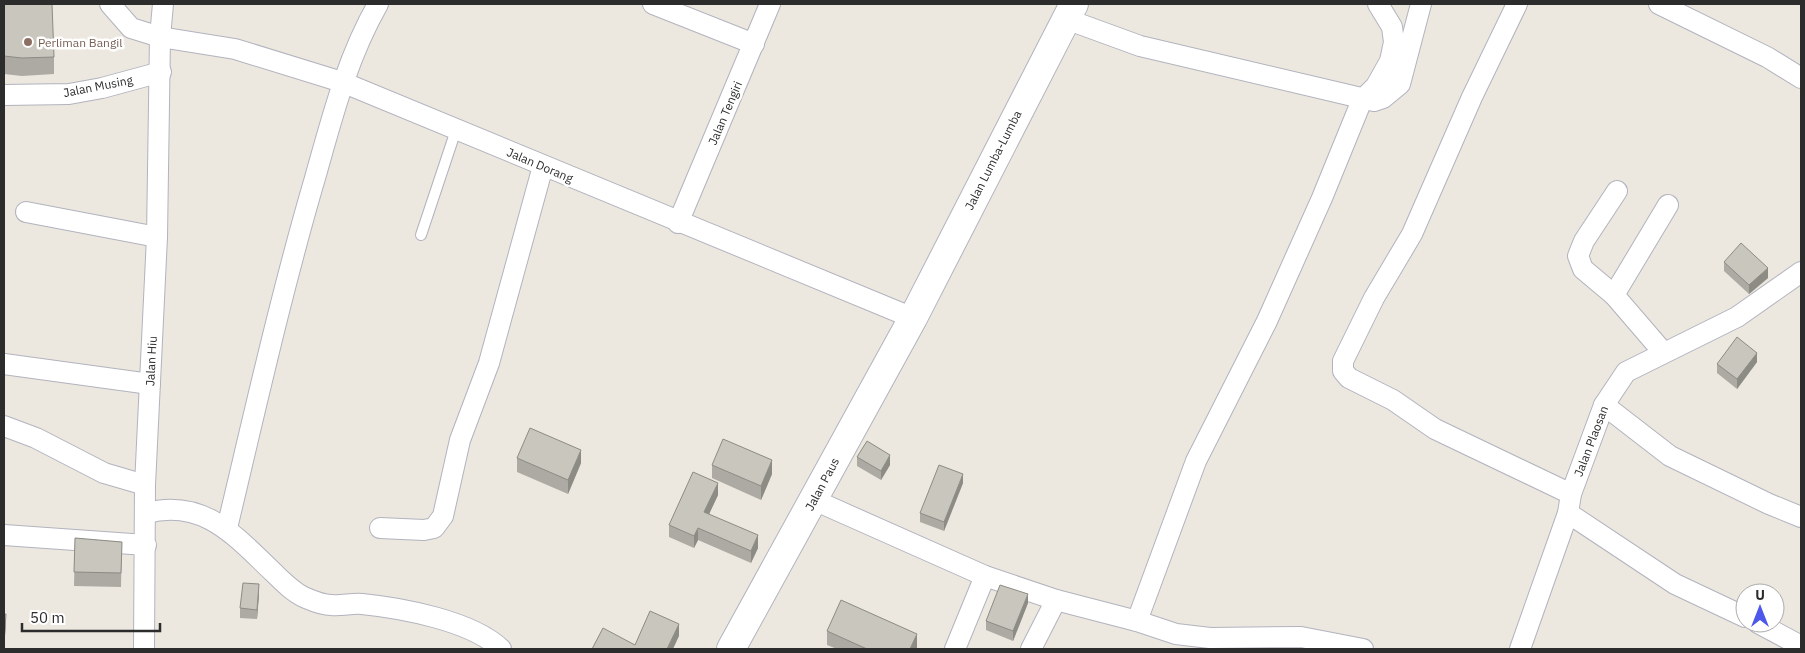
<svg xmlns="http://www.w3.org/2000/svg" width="1805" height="653" viewBox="0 0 1805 653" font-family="'IBM Plex Sans',sans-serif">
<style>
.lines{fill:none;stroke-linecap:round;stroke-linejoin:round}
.lane-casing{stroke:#b2b3be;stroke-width:12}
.street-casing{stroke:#b2b3be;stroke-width:22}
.secondary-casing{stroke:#b2b3be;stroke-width:30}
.lane{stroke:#fff;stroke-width:10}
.street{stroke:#fff;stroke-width:20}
.secondary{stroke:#fff;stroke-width:28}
.wall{fill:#acaaa3}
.shaded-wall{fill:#8c8b84}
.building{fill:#c8c6bd;stroke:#8c8b84}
.education-dot{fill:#8d6e63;stroke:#fff;stroke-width:2}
.labels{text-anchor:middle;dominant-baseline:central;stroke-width:5;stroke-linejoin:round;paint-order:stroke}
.education-label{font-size:12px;fill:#785e54;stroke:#fff;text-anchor:start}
.street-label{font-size:12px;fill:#2c2c2c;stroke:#fff}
</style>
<rect width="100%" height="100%" fill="#ece8df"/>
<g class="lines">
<defs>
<polyline id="lane" points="421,235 456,130"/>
<g id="street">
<polyline points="110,4 131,28 160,37 235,49 342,82 913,318"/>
<polyline points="653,4 754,44"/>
<polyline points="1517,4 1472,97 1412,234 1374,298 1343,361 1343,371 1349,378 1393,400 1435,429 1571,494"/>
<polyline points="1659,4 1767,57 1801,78"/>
<polyline points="1066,19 1140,46 1374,101 1383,98 1400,84 1421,4"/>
<polyline points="4,95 69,94 102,88 161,72"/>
<polyline points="1617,191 1584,241 1578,256 1583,269 1614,295 1663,352"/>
<polyline points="26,212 157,237"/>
<polyline points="678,223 770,4"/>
<polyline points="1614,295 1668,205"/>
<polyline points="4,364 150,384"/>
<polyline points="1604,405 1670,456 1769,504 1801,517"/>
<polyline points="4,426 36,438 104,473 145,485"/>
<polyline points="814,500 985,576 1056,600 1137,621 1176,634 1210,638 1301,637 1363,649"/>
<path d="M146,513c58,-15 89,23 127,59 9,9 21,21 33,26 7,3 18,7 25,7 11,1 21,-2 31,-1 40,4 110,17 139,45"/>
<polyline points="1568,513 1675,584 1745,617"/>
<path d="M227,528c28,-117 54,-234 88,-350 17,-60 32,-120 63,-174"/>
<polyline points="380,528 424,530 434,528 443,516 460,440 489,363 543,166"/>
<polyline points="4,535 146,545"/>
<polyline points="1137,621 1196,461 1267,321 1322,198 1362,100 1376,86 1390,61 1394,42 1392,27 1378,4"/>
<polyline points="1758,623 1801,646"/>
<polyline points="144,649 145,485 157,237 160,37 163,4"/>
<polyline points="955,649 985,576"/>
<polyline points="1031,649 1056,600"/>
<polyline points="1520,649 1568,513 1571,494 1604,405 1626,372 1737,317 1801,272"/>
</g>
<polyline id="secondary" points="731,649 913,318 1074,4"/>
</defs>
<use href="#lane" class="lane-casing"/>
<use href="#street" class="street-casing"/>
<use href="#secondary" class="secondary-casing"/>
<use href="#lane" class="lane"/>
<use href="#street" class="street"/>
<use href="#secondary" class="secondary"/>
</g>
<g class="wall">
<polygon points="4,4 54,57 54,74 22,76 4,74"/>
<polygon points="1724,262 1768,278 1749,294 1724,271"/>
<polygon points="1757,362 1737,389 1717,373 1717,364"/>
<polygon points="857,457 890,465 881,480 857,466"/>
<polygon points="517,458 581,463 568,494 517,472"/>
<polygon points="712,465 772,474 761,500 712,478"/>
<polygon points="963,483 944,531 920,522 920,513"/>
<polygon points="718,495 709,514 758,548 751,563 698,540 694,548 669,537 669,525"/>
<polygon points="75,538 122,542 121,587 74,586"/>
<polygon points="259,594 257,619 240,618 240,608"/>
<polygon points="1028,603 1013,641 986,630 986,621"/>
<polygon points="827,631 917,648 916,649 837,649 827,645"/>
</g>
<g class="shaded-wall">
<polygon points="1768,268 1768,278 1749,294 1749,285"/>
<polygon points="1757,353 1757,362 1737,389 1737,379"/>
<polygon points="581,450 581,463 568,494 568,480"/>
<polygon points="890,455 890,465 881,480 881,471"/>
<polygon points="772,460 772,474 761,500 761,486"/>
<polygon points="963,474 963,483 944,531 944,522"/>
<polygon points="718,483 718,495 704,525 704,512"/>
<polygon points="698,528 698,540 694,548 694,536"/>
<polygon points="758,535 758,548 751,563 751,551"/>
<polygon points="259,584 259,594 257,619 257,610"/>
<polygon points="1028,594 1028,603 1013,641 1013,631"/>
<polygon points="6,614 6,624 4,649 4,641"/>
<polygon points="679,624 679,636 673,649 667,649"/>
<polygon points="917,634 917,648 916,649 910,649"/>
</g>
<g class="building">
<polygon points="4,4 52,4 54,57 22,58 4,56"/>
<polygon points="1741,243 1768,268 1749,285 1724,262"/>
<polygon points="1737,337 1757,353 1737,379 1717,364"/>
<polygon points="530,428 581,450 568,480 517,458"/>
<polygon points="723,439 772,460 761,486 712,465"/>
<polygon points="867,441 890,455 881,471 857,457"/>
<polygon points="939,465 963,474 944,522 920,513"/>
<polygon points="693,472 718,483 704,512 758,535 751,551 698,528 694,536 669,525"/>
<polygon points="75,538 122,542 121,573 74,572"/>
<polygon points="243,583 259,584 257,610 240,608"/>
<polygon points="1000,585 1028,594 1013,631 986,621"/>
<polygon points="841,600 917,634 910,649 867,649 827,631"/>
<polygon points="650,611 679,624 667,649 592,649 603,628 635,645"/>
<polygon points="4,614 6,614 4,641"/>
</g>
<circle class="education-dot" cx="28" cy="42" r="5"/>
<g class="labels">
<g class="education-label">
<text x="38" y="42">Perliman Bangil</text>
</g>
<g class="street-label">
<text transform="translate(98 86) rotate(-11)">Jalan Musing</text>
<text transform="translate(725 113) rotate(-67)">Jalan Tengiri</text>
<text transform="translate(993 160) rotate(-63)">Jalan Lumba-Lumba</text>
<text transform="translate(540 165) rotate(23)">Jalan Dorang</text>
<text transform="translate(151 361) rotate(-87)">Jalan Hiu</text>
<text transform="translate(1591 441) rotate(-69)">Jalan Plaosan</text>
<text transform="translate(822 484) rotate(-62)">Jalan Paus</text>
</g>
</g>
<rect width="1805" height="653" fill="none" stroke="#2c2c2c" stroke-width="10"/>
<g transform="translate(1760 608)"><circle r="24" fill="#ffffff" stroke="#ababab"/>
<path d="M0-4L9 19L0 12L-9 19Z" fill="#4d57eb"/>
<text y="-8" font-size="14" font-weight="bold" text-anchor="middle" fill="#2c2c2c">U</text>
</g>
<path d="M22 623v8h138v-8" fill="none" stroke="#2c2c2c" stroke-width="2.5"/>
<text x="30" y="623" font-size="15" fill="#2c2c2c" stroke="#ffffff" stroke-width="4" paint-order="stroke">50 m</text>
</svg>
